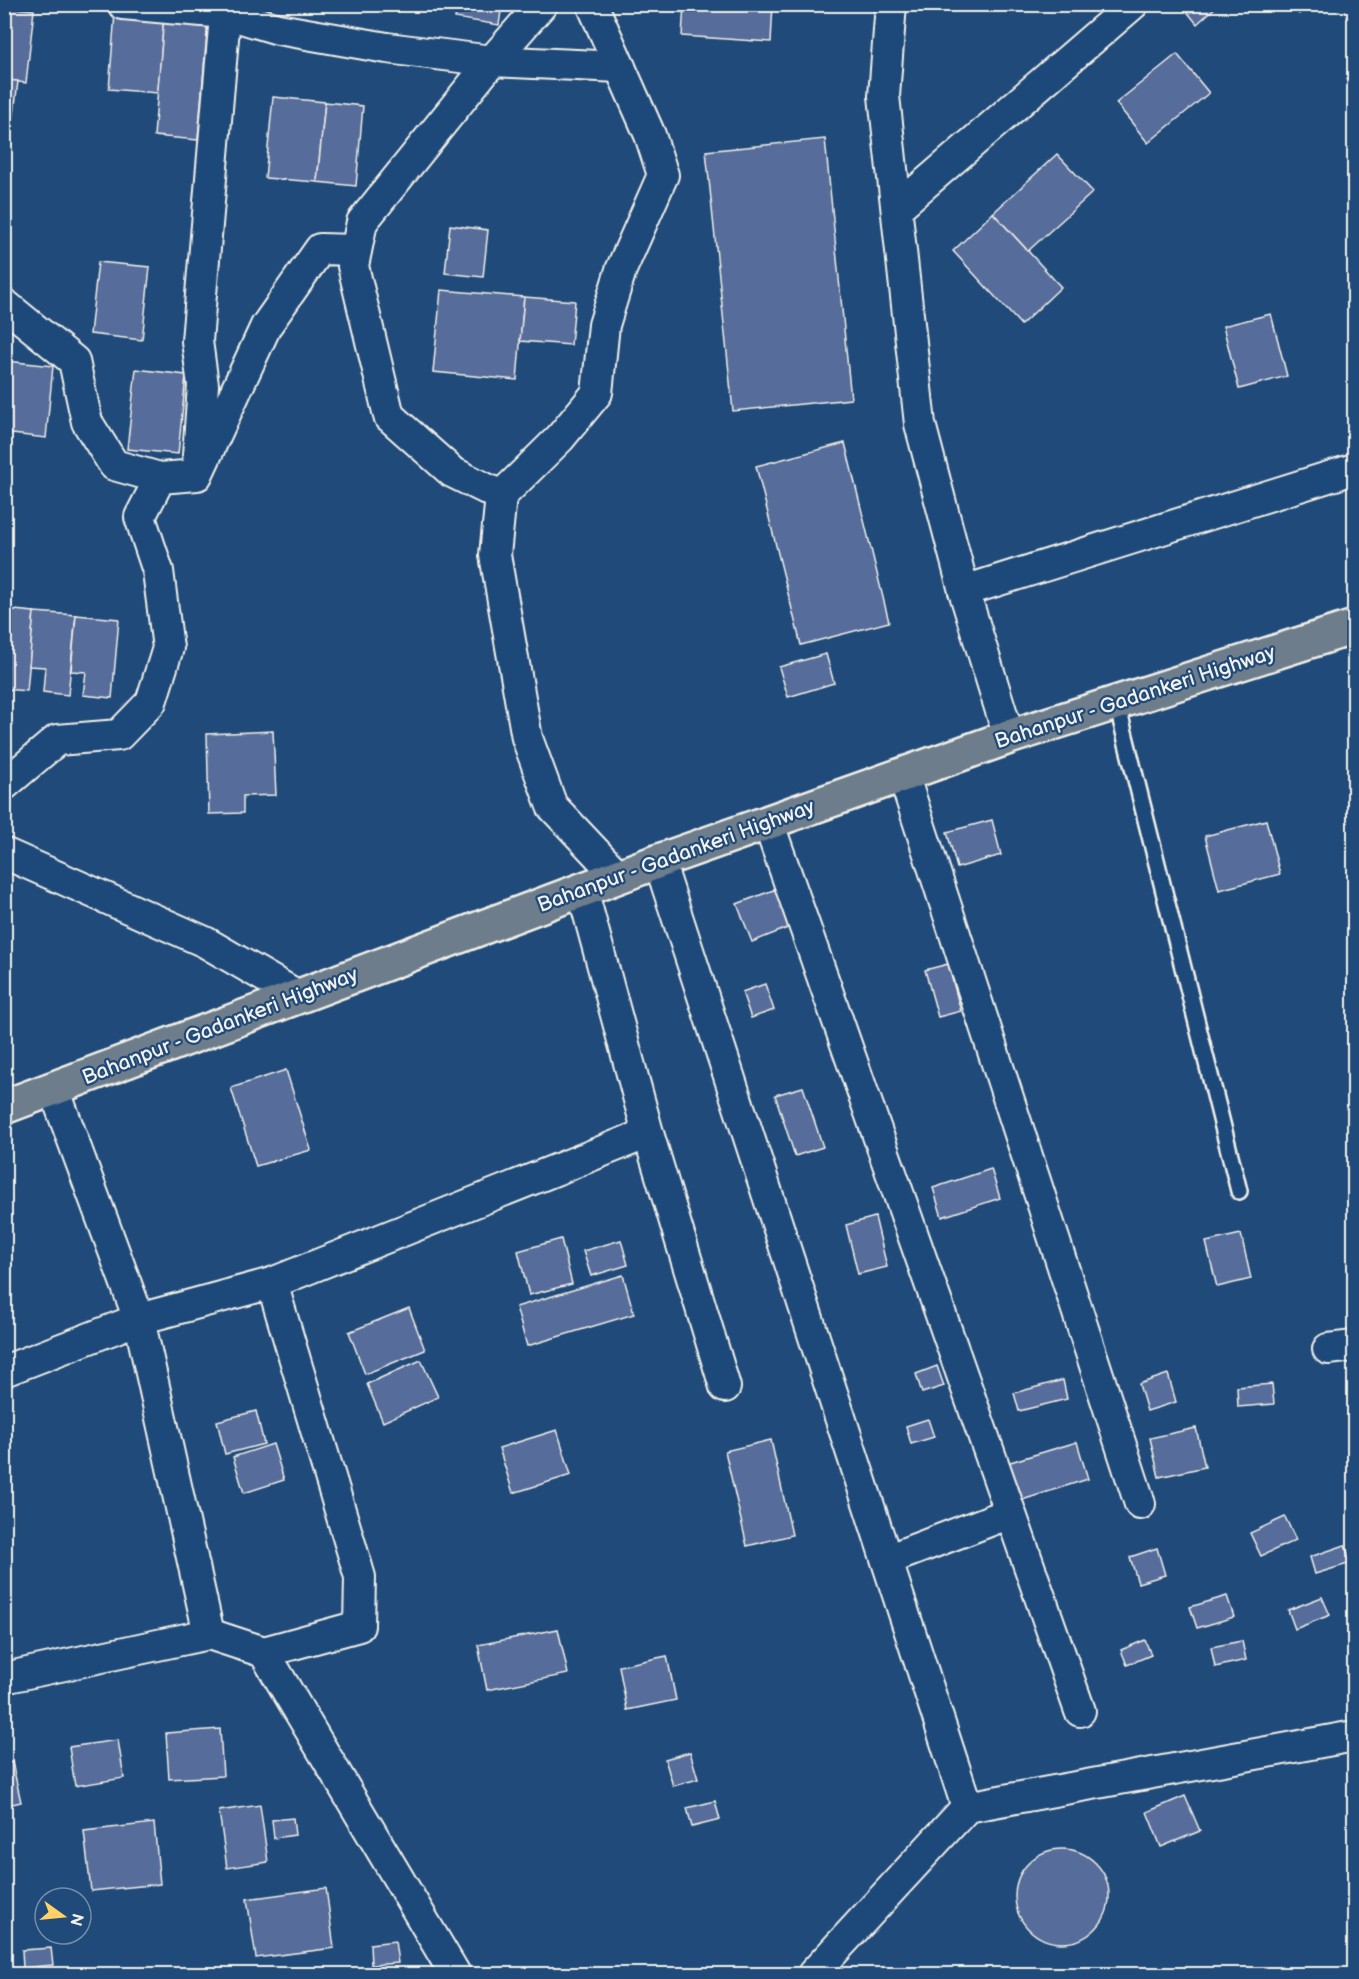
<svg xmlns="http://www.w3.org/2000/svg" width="1359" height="1979" viewBox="0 0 1359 1979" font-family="'Balsamiq Sans',sans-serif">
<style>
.building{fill:#576c9b;stroke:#f4f1e8;stroke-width:1.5}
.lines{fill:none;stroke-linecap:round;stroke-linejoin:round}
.lane-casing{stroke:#f4f1e8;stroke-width:20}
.street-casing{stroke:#f4f1e8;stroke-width:34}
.highway-casing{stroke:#f4f1e8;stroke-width:38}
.lane{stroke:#1f4a7a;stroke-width:15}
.street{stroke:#1f4a7a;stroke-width:30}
.highway{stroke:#6d7d8c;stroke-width:33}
.labels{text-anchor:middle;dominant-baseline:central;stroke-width:4.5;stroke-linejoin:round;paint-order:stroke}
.street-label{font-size:21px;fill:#f4f1e8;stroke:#1f4a7a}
</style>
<rect width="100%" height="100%" fill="#1f4a7a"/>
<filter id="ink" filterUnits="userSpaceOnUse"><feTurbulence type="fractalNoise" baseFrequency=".0167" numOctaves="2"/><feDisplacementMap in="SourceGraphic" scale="12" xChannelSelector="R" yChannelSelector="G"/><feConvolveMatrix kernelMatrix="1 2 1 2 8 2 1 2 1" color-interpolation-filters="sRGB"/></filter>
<g filter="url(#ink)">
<g class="building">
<polygon points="372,4 415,4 414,10"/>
<polygon points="458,4 502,4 499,25 455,18"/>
<polygon points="617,4 684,4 684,12 617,7"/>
<polygon points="684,4 773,4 771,42 682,36"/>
<polygon points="1181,4 1219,4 1197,24"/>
<polygon points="1290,4 1309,4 1299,14"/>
<polygon points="4,7 34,10 26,83 4,80"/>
<polygon points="115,13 164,16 158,93 109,89"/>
<polygon points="164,16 208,20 198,140 154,136"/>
<polygon points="1177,54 1209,93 1148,143 1116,103"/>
<polygon points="4,80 18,81 13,122 4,121"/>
<polygon points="273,97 325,102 317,182 265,178"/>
<polygon points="325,102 363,106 356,186 317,182"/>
<polygon points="825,139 851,399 733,411 706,151"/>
<polygon points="1057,154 1093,192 1028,251 993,213"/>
<polygon points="993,213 1061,287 1021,325 953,251"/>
<polygon points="450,225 488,230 483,277 445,273"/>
<polygon points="98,262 150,267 142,340 90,334"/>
<polygon points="441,290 524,297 517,380 433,372"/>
<polygon points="524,297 575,301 571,345 520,341"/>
<polygon points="1271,314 1287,376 1239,389 1223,326"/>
<polygon points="6,361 53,366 46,438 4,433"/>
<polygon points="136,369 186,375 178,454 127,449"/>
<polygon points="845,443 889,622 801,645 756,466"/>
<polygon points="4,609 34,612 27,691 4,689"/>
<polygon points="34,612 76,615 68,695 43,692 45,667 29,666"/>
<polygon points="76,615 119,619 112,698 83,695 86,672 71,671"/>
<polygon points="826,654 834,683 788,697 779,667"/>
<polygon points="273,731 276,795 243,796 243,813 209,814 207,734"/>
<polygon points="992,820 1001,855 957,868 947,832"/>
<polygon points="1266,820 1280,874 1219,890 1205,836"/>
<polygon points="776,889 790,927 752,942 737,904"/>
<polygon points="948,964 961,1011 938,1017 925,970"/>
<polygon points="765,984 774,1010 751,1018 742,992"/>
<polygon points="286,1070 311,1150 256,1166 231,1088"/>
<polygon points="803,1087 823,1147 795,1156 775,1095"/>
<polygon points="991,1169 1000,1198 942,1217 933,1188"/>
<polygon points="875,1217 887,1267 858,1274 846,1225"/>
<polygon points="1241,1234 1251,1279 1217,1287 1206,1242"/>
<polygon points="561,1239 572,1284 529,1295 518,1251"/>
<polygon points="621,1240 628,1265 591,1276 583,1251"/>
<polygon points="623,1275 634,1314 527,1346 516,1307"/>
<polygon points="409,1308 425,1350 365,1374 349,1332"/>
<polygon points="421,1360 438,1397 383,1422 367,1384"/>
<polygon points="937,1366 944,1386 922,1393 916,1374"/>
<polygon points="1168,1374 1176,1402 1147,1411 1139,1384"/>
<polygon points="1063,1380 1067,1399 1019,1411 1014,1393"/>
<polygon points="1272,1384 1274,1404 1238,1407 1237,1387"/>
<polygon points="256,1411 264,1444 225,1454 217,1421"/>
<polygon points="928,1419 934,1437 911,1444 906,1426"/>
<polygon points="1196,1428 1205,1467 1159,1477 1150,1438"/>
<polygon points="557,1430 571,1475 513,1493 499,1448"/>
<polygon points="771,1440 792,1535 747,1546 725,1451"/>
<polygon points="1077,1442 1088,1479 1019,1501 1007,1463"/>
<polygon points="273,1444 284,1480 244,1493 233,1457"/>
<polygon points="1285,1517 1296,1540 1261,1556 1250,1533"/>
<polygon points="1345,1545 1351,1563 1315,1574 1310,1557"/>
<polygon points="1157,1548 1165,1575 1138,1583 1130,1557"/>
<polygon points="1227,1596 1234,1617 1197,1628 1190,1607"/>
<polygon points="1322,1597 1330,1615 1295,1629 1288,1610"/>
<polygon points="558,1629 568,1674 487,1690 478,1645"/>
<polygon points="1145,1640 1151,1655 1127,1665 1121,1650"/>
<polygon points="1242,1641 1246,1660 1215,1667 1211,1647"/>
<polygon points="667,1656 676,1700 627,1710 619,1666"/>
<polygon points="220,1729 223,1776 169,1779 166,1733"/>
<polygon points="118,1740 124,1778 75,1786 69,1747"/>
<polygon points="690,1752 698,1779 673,1786 665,1759"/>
<polygon points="12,1762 21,1802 4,1806 4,1764"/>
<polygon points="1185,1796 1200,1831 1161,1847 1147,1812"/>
<polygon points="715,1801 720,1820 692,1827 687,1808"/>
<polygon points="260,1805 268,1862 227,1868 219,1811"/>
<polygon points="293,1818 295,1835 274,1838 272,1820"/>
<polygon points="154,1823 160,1884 91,1891 84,1831"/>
<circle cx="1062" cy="1896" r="47"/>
<polygon points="326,1888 334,1948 256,1958 247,1899"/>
<polygon points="395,1941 398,1963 371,1965 370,1944"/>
<polygon points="51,1948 53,1965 23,1968 22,1950"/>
</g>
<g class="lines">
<defs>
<polyline id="lane" points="1117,704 1239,1191"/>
<g id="street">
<polyline points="123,4 225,13 278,29 387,48 492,61 620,67"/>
<polyline points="592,4 650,135 663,175 621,270 604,325 597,393 560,438 501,496 495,555 527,738 552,806 618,876"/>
<polyline points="891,4 884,96 920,424 964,591 1009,737"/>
<polyline points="897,208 1133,4"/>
<polyline points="4,304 74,361 87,422 114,465 160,478"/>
<polyline points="198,456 203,385 197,341 226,4"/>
<polyline points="501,496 452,472 389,416 353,266 362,222 492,61 542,4"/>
<polyline points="964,591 1354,469"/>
<polyline points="903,774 1140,1504"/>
<polyline points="4,785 57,740 119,735 151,702 168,648 158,571 140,517 160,478 197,475 266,326 320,249 356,250"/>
<polyline points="768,822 1080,1711"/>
<polyline points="4,853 205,942 298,996"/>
<polyline points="659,861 967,1807"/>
<polyline points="582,889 648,1133 725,1387"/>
<polyline points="54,1089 139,1319 209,1634"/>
<polyline points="1328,1349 1354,1346"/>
<polyline points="4,1371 139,1319 272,1283 648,1133"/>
<polyline points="887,1560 1010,1513"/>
<polyline points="264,1652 359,1626 360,1577 272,1283"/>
<polyline points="4,1678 209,1634 264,1652 455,1974"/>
<polyline points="813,1974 967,1807 1354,1736"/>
</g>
<polyline id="highway" points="4,1107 659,861 1009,737 1354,627"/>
</defs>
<use href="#lane" class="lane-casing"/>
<use href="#street" class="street-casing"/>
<use href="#highway" class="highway-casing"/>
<use href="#lane" class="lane"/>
<use href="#street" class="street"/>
<use href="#highway" class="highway"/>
</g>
</g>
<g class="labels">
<g class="street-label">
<text transform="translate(1135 697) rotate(-18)">Bahanpur - Gadankeri Highway</text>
<text transform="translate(676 856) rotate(-20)">Bahanpur - Gadankeri Highway</text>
<text transform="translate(220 1026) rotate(-21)">Bahanpur - Gadankeri Highway</text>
</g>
</g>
<rect width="1359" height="1979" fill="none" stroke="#1f4a7a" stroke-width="24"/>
<rect x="12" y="12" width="1335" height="1955" fill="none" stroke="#f4f1e8" stroke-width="2" filter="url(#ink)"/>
<g transform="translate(63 1916) rotate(105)"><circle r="28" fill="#1f4a7a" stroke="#748da6" stroke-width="1.5"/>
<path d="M0-4.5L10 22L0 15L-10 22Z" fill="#ffd166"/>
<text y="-9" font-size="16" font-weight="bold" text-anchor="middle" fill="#f4f1e8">N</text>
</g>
</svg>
